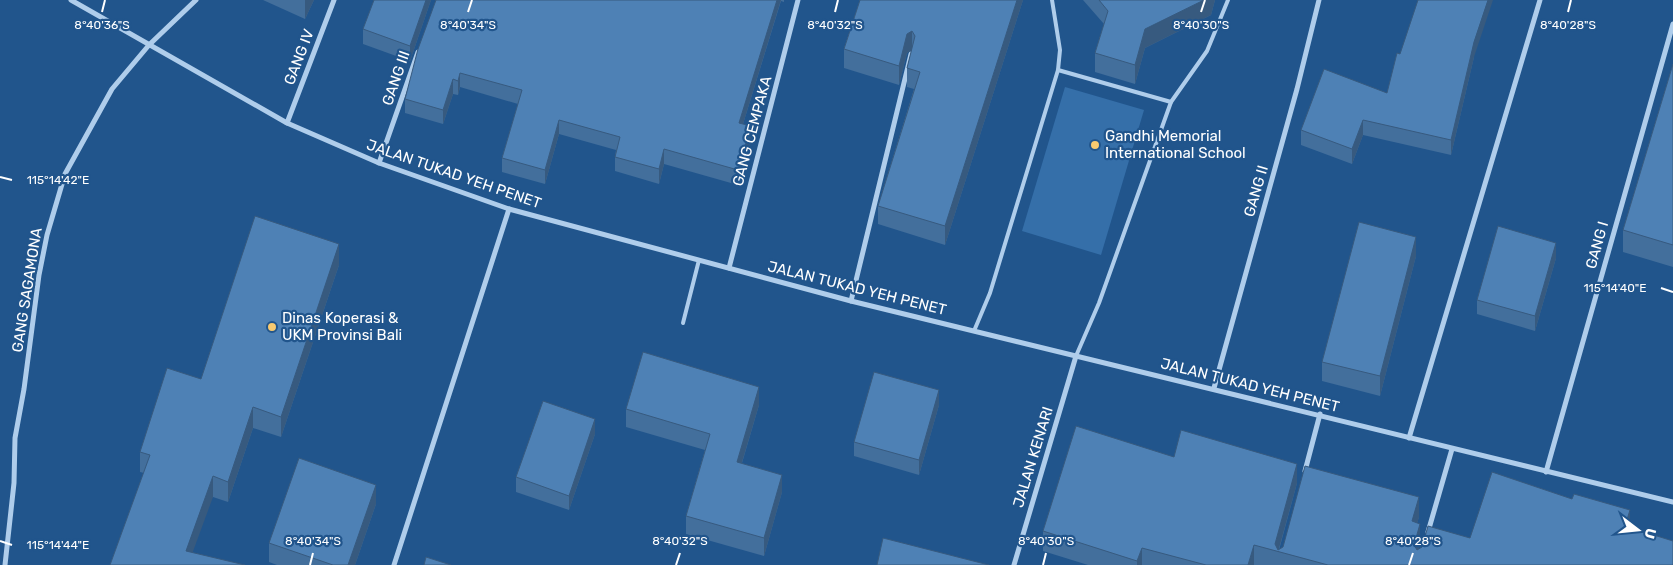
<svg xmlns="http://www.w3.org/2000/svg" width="1673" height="565" viewBox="0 0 1673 565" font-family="Rubik,sans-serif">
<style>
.green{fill:#356fa9}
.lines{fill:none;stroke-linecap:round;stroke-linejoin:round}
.lane{stroke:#afcdeb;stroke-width:4}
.street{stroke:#afcdeb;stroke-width:5}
.wall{fill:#436f9c}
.shaded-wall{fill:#375a7f}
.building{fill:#4e81b5;stroke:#375a7f}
.ticks{fill:none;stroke:#fff;stroke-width:2}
.poi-dot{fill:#f8ca70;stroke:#21558c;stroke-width:2}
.labels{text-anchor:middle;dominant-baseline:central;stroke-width:4.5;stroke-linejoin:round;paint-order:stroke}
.street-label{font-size:15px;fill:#fff;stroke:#21558c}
.poi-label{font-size:15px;fill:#fff;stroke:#21558c;text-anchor:start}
.ticks-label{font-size:12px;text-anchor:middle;fill:#fff;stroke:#21558c;stroke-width:4.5;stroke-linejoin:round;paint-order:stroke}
</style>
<rect width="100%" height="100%" fill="#21558c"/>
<polygon class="green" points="1065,87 1144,110 1101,255 1022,231"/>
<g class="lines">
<g class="lane">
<polyline points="1058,70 1171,102"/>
<polyline points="683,323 699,260"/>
<polyline points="974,331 990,293 1058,70 1060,50 1052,0"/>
<polyline points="1076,356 1099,303 1171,102 1207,51 1228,0"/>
</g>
<g class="street">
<polyline points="71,0 287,123 379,163 509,209 851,301 1673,502"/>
<polyline points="287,123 334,0"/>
<polyline points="379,163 418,52"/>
<polyline points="729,268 798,0"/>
<polyline points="851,301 911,54"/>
<polyline points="1214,388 1297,89 1319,0"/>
<polyline points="1409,438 1540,0"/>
<polyline points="1305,471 1320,414"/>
<polyline points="1546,472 1673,24"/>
<polyline points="1428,532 1452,449"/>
<polyline points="5,565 14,483 15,438 24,389 39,275 47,235 65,174 112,89 149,45 196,0"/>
<polyline points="394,565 509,209"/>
<polyline points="1014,565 1076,356"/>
</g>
</g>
<g class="wall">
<polygon points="263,0 314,0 305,19"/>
<polygon points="431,0 410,61 363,44 363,29"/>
<polygon points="436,0 784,0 784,2 781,1 743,124 751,140 738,185 664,164 659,184 615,171 615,157 616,150 559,134 545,184 502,172 502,158 518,104 460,87 458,95 453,94 443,124 405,113 405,99"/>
<polygon points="860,0 1023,0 945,245 878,224 878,206 914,89 907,87 907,68 912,50 907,53 899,85 844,68 844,49"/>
<polygon points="1083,0 1215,0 1211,15 1145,48 1135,84 1095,72 1095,53 1104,24"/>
<polygon points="1400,54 1474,57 1451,155 1363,135 1352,164 1301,145 1301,130 1387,93"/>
<polygon points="1673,64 1673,267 1623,252 1623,230"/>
<polygon points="1416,256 1380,396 1322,381 1322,362"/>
<polygon points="1556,258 1535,331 1477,314 1477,300"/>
<polygon points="339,265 281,437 253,428 228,502 213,497 110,565 144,473 140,472 140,452 201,379"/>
<polygon points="759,405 742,463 782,492 764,556 686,534 686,516 705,450 626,427 626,409"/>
<polygon points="939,405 919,475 854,456 854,442"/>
<polygon points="595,434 569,510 516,492 516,477"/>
<polygon points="1174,457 1297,483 1279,550 1419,517 1417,523 1420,543 1418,549 1470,538 1630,528 1673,565 1088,565 1043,551 1043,531"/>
<polygon points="376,504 355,565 277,565 269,562 269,543"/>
</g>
<g class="shaded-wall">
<polygon points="305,0 314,0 305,19"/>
<polygon points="426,0 431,0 410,61 410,46"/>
<polygon points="777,0 781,0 739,137 739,123"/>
<polygon points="1017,0 1023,0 945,245 945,226"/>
<polygon points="1204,0 1215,0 1211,15 1145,48 1135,84 1135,65 1145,29"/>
<polygon points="1488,0 1493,0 1474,57 1451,155 1451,140 1474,42"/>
<polygon points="912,31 912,50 907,53 899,85 899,66 907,34"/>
<polygon points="460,73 460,87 458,95 458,81"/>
<polygon points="453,79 453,94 443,124 443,110"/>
<polygon points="559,120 559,134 545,184 545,170"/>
<polygon points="1363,120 1363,135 1352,164 1352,149"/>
<polygon points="751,126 751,140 738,185 738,170"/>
<polygon points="664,149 664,164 659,184 659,169"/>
<polygon points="1416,237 1416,256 1380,396 1380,376"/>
<polygon points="1556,243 1556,258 1535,331 1535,316"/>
<polygon points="339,244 339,265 281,437 281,417"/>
<polygon points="759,387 759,405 737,479 737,462"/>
<polygon points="939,390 939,405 919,475 919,460"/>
<polygon points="253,407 253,428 228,502 228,482"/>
<polygon points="595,419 595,434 569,510 569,496"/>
<polygon points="1297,464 1297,483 1278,552 1275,544"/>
<polygon points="782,475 782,492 764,556 764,538"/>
<polygon points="213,476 213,497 188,565 186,551"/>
<polygon points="376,485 376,504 355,565 348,565"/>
<polygon points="1419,497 1419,517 1412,541 1412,521"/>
<polygon points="1630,510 1630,529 1625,526"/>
<polygon points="1420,524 1420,543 1414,564 1414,545"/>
<polygon points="1254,545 1254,565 1248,565"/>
<polygon points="1142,548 1142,565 1137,565 1137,561"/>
</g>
<g class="building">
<polygon points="374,0 426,0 410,46 363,29"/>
<polygon points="436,0 777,0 739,123 751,126 738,170 664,149 659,169 615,157 620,137 559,120 545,170 502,158 522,90 460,73 458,81 453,79 443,110 405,99 418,49"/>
<polygon points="860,0 1017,0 945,226 878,206 920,72 907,68 915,36 912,31 907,34 899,66 844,49"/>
<polygon points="1099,0 1204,0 1145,29 1135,65 1095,53 1108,11"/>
<polygon points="1418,0 1488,0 1474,42 1451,140 1363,120 1352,149 1301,130 1324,69 1387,93 1397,53 1400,54"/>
<polygon points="1673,64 1673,245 1623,230"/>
<polygon points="255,216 339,244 281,417 253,407 228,482 213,476 186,551 245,565 110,565 150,455 140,452 167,368 201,379"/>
<polygon points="1359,222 1416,237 1380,376 1322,362"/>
<polygon points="1498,226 1556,243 1535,316 1477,300"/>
<polygon points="643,352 759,387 737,462 782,475 764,538 686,516 710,434 626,409"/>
<polygon points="874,372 939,390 919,460 854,442"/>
<polygon points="543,401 595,419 569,496 516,477"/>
<polygon points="1076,426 1174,457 1181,430 1297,464 1275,544 1278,550 1283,547 1305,466 1419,497 1412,521 1420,524 1414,545 1417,550 1422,547 1428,526 1470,538 1492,472 1572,499 1574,494 1630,510 1625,526 1673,541 1673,565 1328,565 1254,545 1248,565 1206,565 1142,548 1137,561 1043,531"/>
<polygon points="299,458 376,485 348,565 333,565 269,543"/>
<polygon points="883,538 989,565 877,565"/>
<polygon points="426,557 451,565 424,565"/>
</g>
<path class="ticks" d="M102,12l3,-12M468,12l4,-12M835,12l3,-12M1201,12l4,-12M1568,12l3,-12M0,177l12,3M1661,288l12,4M0,541l12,4M310,565l3,-12M676,565l4,-12M1043,565l3,-12M1409,565l4,-12"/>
<g class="poi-dot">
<circle cx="1095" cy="145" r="5"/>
<circle cx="272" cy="327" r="5"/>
</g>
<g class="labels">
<g class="street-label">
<text transform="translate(299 57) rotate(-69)">GANG IV</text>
<text transform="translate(396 78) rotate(-71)">GANG III</text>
<text transform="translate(752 131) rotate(-75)">GANG CEMPAKA</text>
<text transform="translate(454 174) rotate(19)">JALAN TUKAD YEH PENET</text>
<text transform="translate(1256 191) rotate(-74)">GANG II</text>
<text transform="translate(1597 245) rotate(-74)">GANG I</text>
<text transform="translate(857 288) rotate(14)">JALAN TUKAD YEH PENET</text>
<text transform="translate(27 290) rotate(-81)">GANG SAGAMONA</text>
<text transform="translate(1250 385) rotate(14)">JALAN TUKAD YEH PENET</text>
<text transform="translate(1033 457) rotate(-73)">JALAN KENARI</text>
</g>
<g class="poi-label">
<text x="1105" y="136">Gandhi Memorial<tspan x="1105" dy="17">International School</tspan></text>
<text x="282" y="318">Dinas Koperasi &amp;<tspan x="282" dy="17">UKM Provinsi Bali</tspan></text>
</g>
</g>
<g class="ticks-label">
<text x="102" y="29">8°40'36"S</text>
<text x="468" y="29">8°40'34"S</text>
<text x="835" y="29">8°40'32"S</text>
<text x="1201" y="29">8°40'30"S</text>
<text x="1568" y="29">8°40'28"S</text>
<text x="58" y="184">115°14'42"E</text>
<text x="1615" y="292">115°14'40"E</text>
<text x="313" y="545">8°40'34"S</text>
<text x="680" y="545">8°40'32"S</text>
<text x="1046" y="545">8°40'30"S</text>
<text x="1413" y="545">8°40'28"S</text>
<text x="58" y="549">115°14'44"E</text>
</g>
<g transform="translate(1638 530) rotate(106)" stroke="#21558c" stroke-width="4" paint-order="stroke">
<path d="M0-4L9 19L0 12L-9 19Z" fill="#ffffff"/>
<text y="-8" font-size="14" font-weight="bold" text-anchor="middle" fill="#ffffff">U</text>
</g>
</svg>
